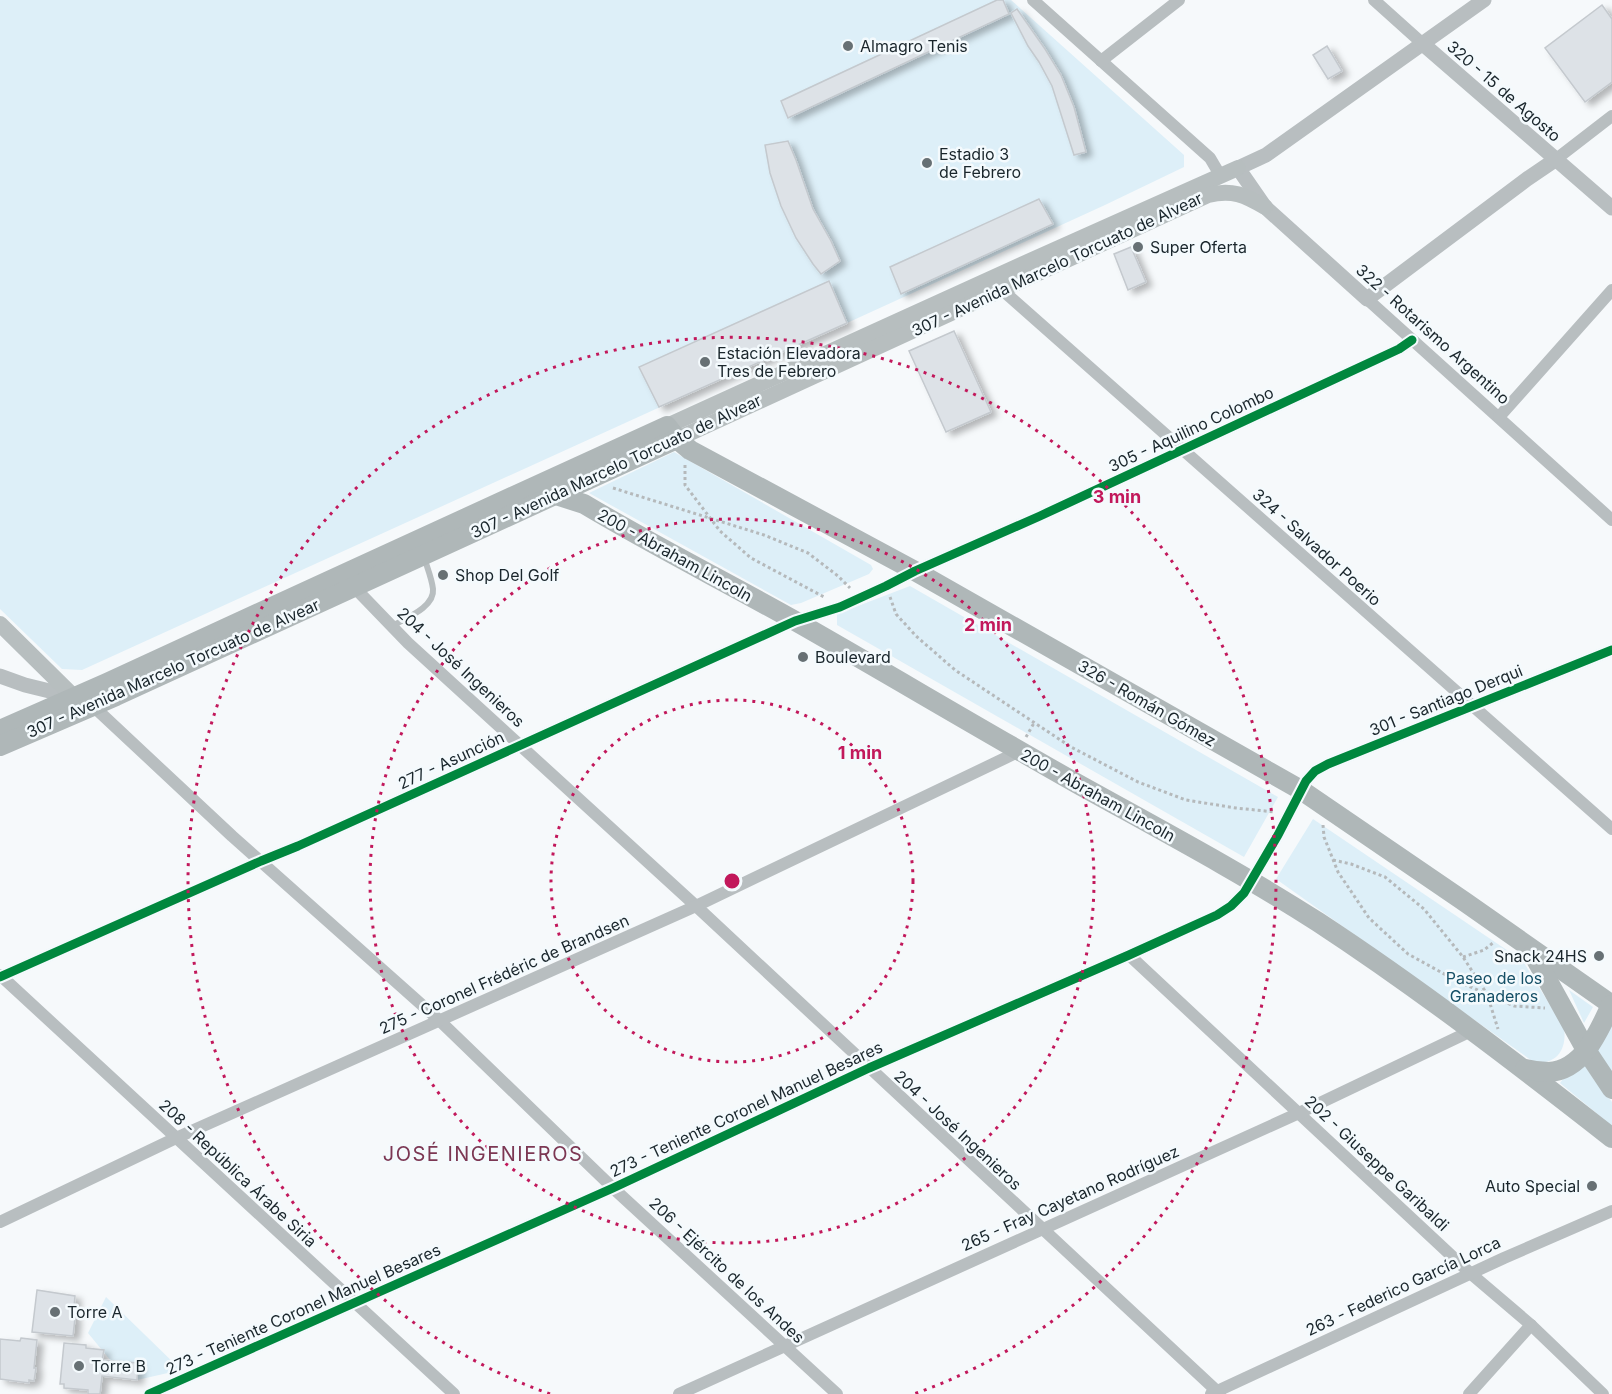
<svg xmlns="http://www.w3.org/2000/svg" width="1612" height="1394" viewBox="0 0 1612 1394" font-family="Inter,sans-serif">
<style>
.green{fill:#ddeff8}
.building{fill:#dde2e7;stroke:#c4c9ce;stroke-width:1.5;filter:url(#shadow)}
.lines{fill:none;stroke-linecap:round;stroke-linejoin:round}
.path{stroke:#b5b9bb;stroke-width:3;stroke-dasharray:3 3;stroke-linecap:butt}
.service{stroke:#b8bec0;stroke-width:6}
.minor{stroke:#b8bec0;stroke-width:12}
.tertiary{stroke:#b8bec0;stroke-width:15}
.secondary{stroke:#b7bebf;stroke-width:16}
.primary{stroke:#afb7b8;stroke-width:20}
.cycleway-casing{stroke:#f4fafd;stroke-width:13}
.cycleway{stroke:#00873e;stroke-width:9}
.ring{fill:none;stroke:#c2185b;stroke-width:3;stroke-dasharray:3 6}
.poi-dot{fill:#677074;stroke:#f4fafd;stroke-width:2}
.labels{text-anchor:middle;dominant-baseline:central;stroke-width:5;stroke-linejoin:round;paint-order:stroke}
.poi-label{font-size:16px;fill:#1a262c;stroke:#f4fafd;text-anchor:start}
.street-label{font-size:16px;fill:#1a262c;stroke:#f4fafd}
.park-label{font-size:16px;fill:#154f66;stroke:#f4fafd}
.quarter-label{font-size:20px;letter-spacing:1.5px;fill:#7c3753;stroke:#f4fafd}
.centre{fill:#c2185b;stroke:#f4fafd;stroke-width:3}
.ring-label{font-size:18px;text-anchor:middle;font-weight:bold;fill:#c2185b;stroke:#f4fafd;stroke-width:5;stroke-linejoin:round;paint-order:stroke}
</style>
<defs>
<filter id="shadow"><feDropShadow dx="6" dy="4" stdDeviation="3" flood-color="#0004"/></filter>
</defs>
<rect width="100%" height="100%" fill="#f6f9fb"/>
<g class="green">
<polygon points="0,0 1011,0 1184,155 1184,167 1105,205 847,323 724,378 82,670 62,669 0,609"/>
<polygon points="674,452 871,565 873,569 869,574 801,603 791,605 589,493"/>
<polygon points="910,586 1278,797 1244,857 837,625 837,614"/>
<path d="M1313,819l210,142 41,67c3,20 -6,36 -29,35l-259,-184z"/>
<polygon points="1569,990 1593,1007 1584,1023"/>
<polygon points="1612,1021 1612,1073 1595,1050"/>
<polygon points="1580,1057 1594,1080 1612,1102 1612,1126 1560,1083"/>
<polygon points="106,1297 181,1370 137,1380 138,1370 140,1370 140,1363 111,1361 88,1333"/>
</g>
<g class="building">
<polygon points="997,0 1003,0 1009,14 788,118 781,101"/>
<polygon points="1602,5 1612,19 1612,82 1585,102 1545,48"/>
<polygon points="1017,9 1045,49 1061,75 1074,107 1086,152 1074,155 1052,86 1039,62 1028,46 1011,13"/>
<polygon points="1327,46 1342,71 1328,79 1313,55"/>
<polygon points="788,141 796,160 813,209 831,241 840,261 821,274 813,264 796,238 781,206 770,173 765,145"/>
<polygon points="1039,199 1053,224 901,294 890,267"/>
<polygon points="1131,247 1146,282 1128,290 1114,254"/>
<polygon points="829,281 847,323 659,407 639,367"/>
<polygon points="954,331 991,412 946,432 909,351"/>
<polygon points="37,1290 75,1296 73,1317 75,1318 73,1336 32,1332"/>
<polygon points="21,1338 37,1340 34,1368 36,1368 34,1381 29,1380 29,1383 0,1379 0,1339 20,1341"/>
<polygon points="64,1343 86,1345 86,1348 104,1350 102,1360 138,1363 137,1380 102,1376 100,1394 88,1394 88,1390 64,1388 64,1384 60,1384"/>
</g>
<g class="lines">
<g class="path">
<polyline points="685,465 685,485 720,531 751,558 826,598"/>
<polyline points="613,488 764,535 808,553 838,576 850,588"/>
<polyline points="890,597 896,614 916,636 955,670 1071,747 1138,782 1186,800 1236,808 1275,812"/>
<polyline points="1026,737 1034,723"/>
<polyline points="1323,825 1324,837 1338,872 1369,918 1408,954 1457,981 1514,1006 1545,1008"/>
<polyline points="1333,860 1351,864 1385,877 1424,909 1463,957 1487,994 1498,1029"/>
<polyline points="1463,957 1484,950 1494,942"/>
</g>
<path class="service" d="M392,626c14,-8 43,-19 41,-37 -1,-10 -6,-22 -9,-32"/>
<g class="minor">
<polyline points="1033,0 1210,158 1220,175"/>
<polyline points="1374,0 1423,44"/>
<polyline points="1101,61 1179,0"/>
<polyline points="1555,160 1612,116"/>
<polyline points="1001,289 1612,829"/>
<polyline points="1367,299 1612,520"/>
<polyline points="1499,417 1612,290"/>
<polyline points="351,581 353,586 408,643 696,906 1220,1394"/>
<polyline points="93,706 232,836 440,1021 613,1188 837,1394"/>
<polyline points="1129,955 1470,1273 1531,1325 1603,1394"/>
<polyline points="0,975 454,1394"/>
<polyline points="0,977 261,861 298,846 795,621 840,607 886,586 915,571 1040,516 1399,349 1412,340"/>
<polyline points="0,1222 176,1138 696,906 1020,751"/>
<polyline points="149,1394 613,1188 869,1068 1129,955 1217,915 1231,906 1244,893 1278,835 1306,781 1315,771 1328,764 1612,650"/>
<polyline points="679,1394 1299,1113 1473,1030"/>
<polyline points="1211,1394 1504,1258 1612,1211"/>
<polyline points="1469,1394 1531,1325"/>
</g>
<g class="tertiary">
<polyline points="1484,0 1266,155 1238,168 1265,207 1367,299 1527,179 1555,160"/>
<polyline points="1423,44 1612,208"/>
<polyline points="0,676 25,685 74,697"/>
</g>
<g class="secondary">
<polyline points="667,426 1021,265 1238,168"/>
<path d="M677,439l531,-244c24,-6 37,0 57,12"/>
<polyline points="0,624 74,697 85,702"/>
</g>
<g class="primary">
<path d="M556,495l28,9c70,42 142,78 213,118 93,53 185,108 279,161 81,45 164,89 242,139 102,67 198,141 294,216"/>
<polyline points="0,730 107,683 348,572 667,426 677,439 690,450 915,571 1301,790 1465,902 1612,1005"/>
<polyline points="0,746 116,696 677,439"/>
<polyline points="1533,954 1586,1050 1612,1089"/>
<path d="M1525,1069c8,2 16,3 24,3 34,-2 50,-41 62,-67"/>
</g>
<defs>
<g id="cycleway">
<polyline points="0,977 261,861 298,846 795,621 840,607 886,586 915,571 1040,516 1399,349 1412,340"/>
<polyline points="149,1394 613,1188 869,1068 1129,955 1217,915 1231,906 1244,893 1278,835 1306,781 1315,771 1328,764 1612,650"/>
</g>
</defs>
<use href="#cycleway" class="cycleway-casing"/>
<use href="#cycleway" class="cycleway"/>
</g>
<g class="ring">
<circle cx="732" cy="881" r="181"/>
<circle cx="732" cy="881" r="362"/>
<path d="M550 1394A544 544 0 1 1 914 1394"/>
</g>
<g class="poi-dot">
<circle cx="848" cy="46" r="6"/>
<circle cx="927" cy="163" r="6"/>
<circle cx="1138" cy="247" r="6"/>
<circle cx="705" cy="362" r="6"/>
<circle cx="443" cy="575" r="6"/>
<circle cx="803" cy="657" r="6"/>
<circle cx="1599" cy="956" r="6"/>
<circle cx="1592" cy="1186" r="6"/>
<circle cx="55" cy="1312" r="6"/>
<circle cx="79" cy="1366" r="6"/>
</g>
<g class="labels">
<g class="poi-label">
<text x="860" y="46">Almagro Tenis</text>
<text x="939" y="154">Estadio 3<tspan x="939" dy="18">de Febrero</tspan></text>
<text x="1150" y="247">Super Oferta</text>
<text x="717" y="353">Estación Elevadora<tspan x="717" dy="18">Tres de Febrero</tspan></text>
<text x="455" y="575">Shop Del Golf</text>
<text x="815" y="657">Boulevard</text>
<text x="1587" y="956" text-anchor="end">Snack 24HS</text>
<text x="1580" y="1186" text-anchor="end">Auto Special</text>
<text x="67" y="1312">Torre A</text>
<text x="91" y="1366">Torre B</text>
</g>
<g class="street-label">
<text transform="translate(1504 91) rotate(41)">320 - 15 de Agosto</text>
<text transform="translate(1057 264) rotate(-25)">307 - Avenida Marcelo Torcuato de Alvear</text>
<text transform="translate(1433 334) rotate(42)">322 - Rotarismo Argentino</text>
<text transform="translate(1191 429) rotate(-25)">305 - Aquilino Colombo</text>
<text transform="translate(616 466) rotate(-25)">307 - Avenida Marcelo Torcuato de Alvear</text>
<text transform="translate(1317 547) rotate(42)">324 - Salvador Poerio</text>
<text transform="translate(675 555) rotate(29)">200 - Abraham Lincoln</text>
<text transform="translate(461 667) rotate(43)">204 - José Ingenieros</text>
<text transform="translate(173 668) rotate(-24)">307 - Avenida Marcelo Torcuato de Alvear</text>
<text transform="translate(1446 700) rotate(-22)">301 - Santiago Derqui</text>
<text transform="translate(1147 703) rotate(30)">326 - Román Gómez</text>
<text transform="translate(451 760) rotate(-25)">277 - Asunción</text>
<text transform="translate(1098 795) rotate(29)">200 - Abraham Lincoln</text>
<text transform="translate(504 974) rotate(-24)">275 - Coronel Frédéric de Brandsen</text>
<text transform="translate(746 1109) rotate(-25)">273 - Teniente Coronel Manuel Besares</text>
<text transform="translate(958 1130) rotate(43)">204 - José Ingenieros</text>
<text transform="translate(1377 1163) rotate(43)">202 - Giuseppe Garibaldi</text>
<text transform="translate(238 1173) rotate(43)">208 - República Árabe Siria</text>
<text transform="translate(1070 1198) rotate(-24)">265 - Fray Cayetano Rodríguez</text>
<text transform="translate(727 1270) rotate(43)">206 - Ejército de los Andes</text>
<text transform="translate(1403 1286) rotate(-25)">263 - Federico García Lorca</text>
<text transform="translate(303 1309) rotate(-24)">273 - Teniente Coronel Manuel Besares</text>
</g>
<g class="park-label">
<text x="1494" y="978">Paseo de los<tspan x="1494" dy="18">Granaderos</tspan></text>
</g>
<g class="quarter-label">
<text x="483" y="1154">JOSÉ INGENIEROS</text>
</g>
</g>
<circle cx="732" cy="881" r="9" class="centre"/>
<g class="ring-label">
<text x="1117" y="503">3 min</text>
<text x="988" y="631">2 min</text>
<text x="860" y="759">1 min</text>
</g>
</svg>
